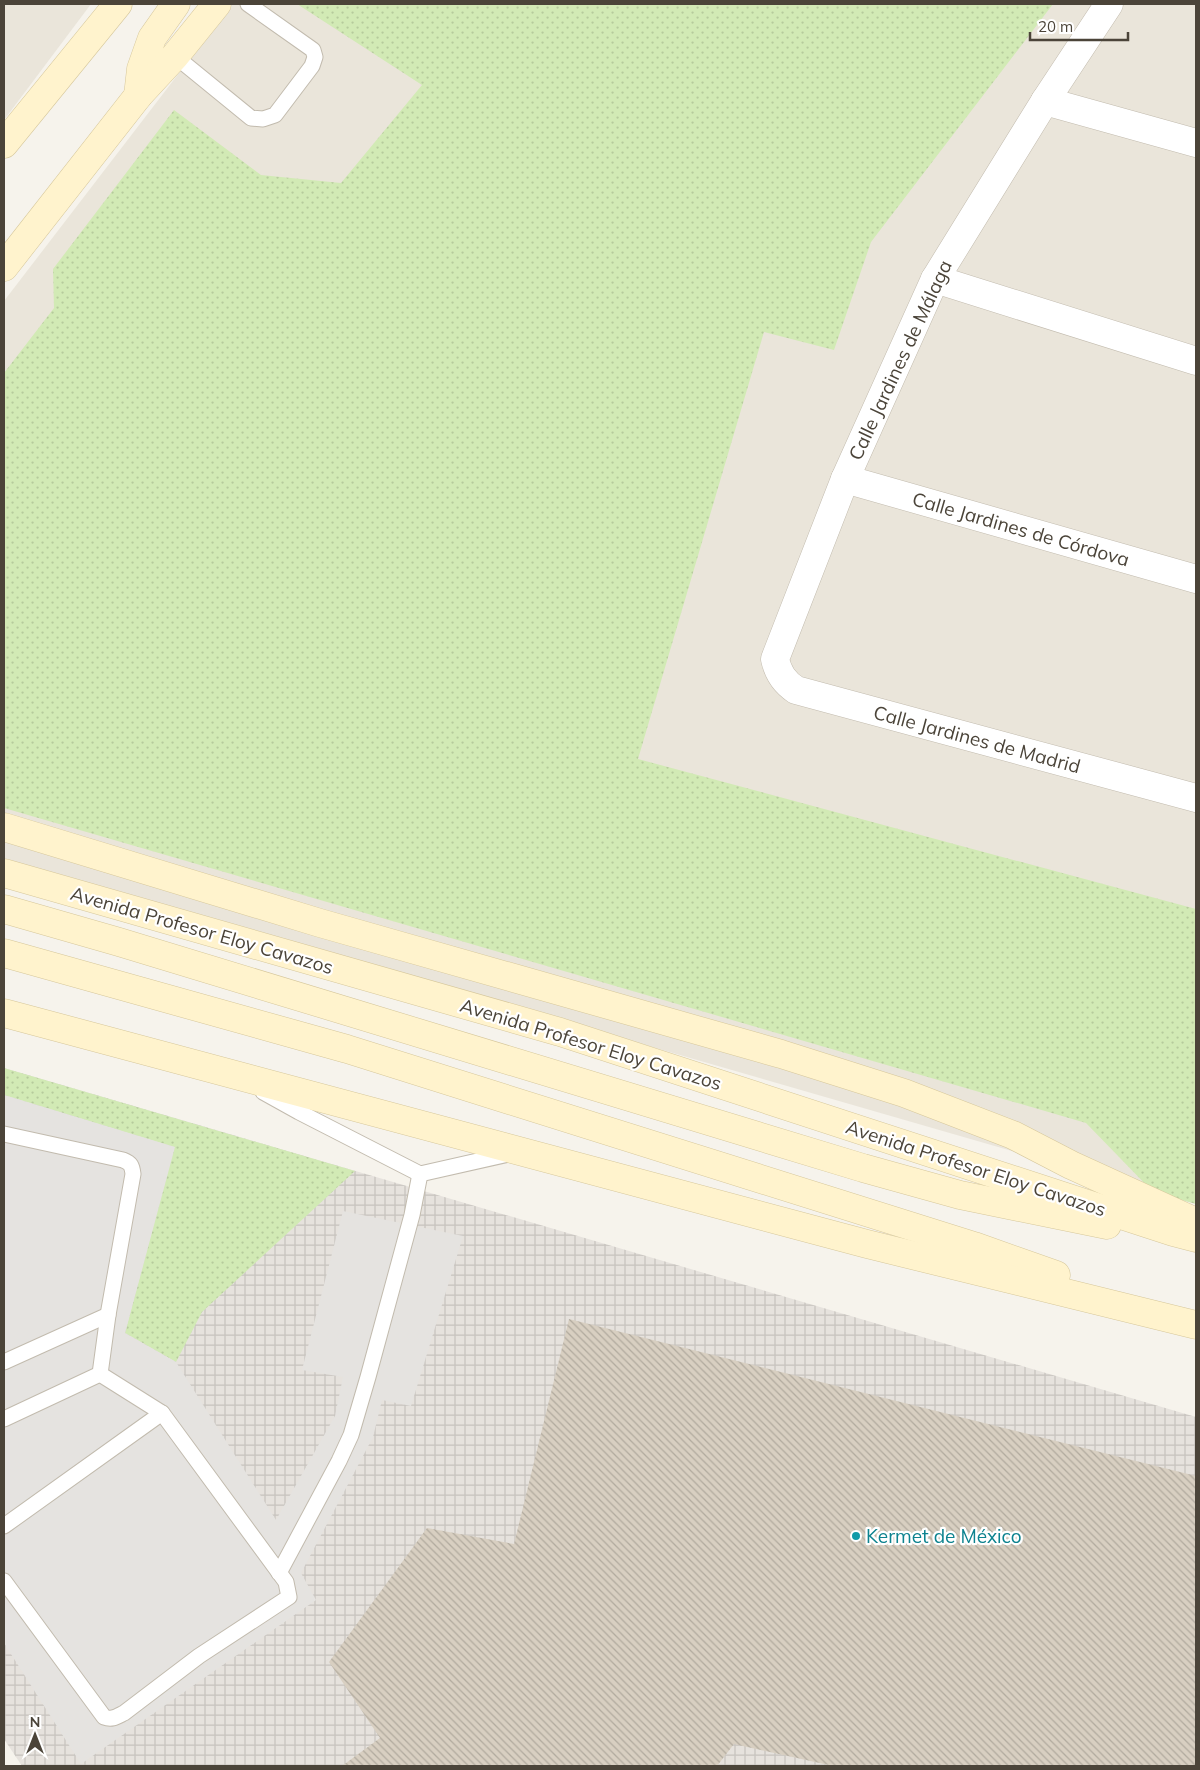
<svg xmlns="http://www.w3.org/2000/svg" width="1200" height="1770" viewBox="0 0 1200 1770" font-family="Mulish,sans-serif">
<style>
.residential{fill:#eae5da}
.industrial{fill:url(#industrial-grid)}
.grass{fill:url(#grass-dots)}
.parking{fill:#e5e3e0}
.building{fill:url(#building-back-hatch)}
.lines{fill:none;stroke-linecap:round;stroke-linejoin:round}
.lane-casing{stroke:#c2bbae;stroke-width:17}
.street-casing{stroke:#c2bbae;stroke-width:29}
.secondary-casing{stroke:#d6c79b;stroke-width:29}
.lane{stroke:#fff;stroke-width:15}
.street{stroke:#fff;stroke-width:28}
.secondary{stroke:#fff3cd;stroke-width:28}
.culture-dot{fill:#0f9aa8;stroke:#fff;stroke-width:2}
.labels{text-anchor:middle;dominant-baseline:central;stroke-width:4.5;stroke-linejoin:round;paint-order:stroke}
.street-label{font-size:19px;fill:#4b4439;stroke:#fff}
.culture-label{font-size:19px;fill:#0d838f;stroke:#fff;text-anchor:start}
</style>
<defs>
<pattern id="industrial-grid" width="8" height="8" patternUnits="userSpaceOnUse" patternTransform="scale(1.25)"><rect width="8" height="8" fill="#e6e2dd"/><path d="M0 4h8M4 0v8" fill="none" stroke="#c7c3be"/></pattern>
<pattern id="grass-dots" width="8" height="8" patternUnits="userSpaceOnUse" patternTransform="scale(1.25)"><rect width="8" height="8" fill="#d2eab5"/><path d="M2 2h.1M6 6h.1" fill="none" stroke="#b6ca9c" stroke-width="1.8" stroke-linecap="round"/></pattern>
<pattern id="building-back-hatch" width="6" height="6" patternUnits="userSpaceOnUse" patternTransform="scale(1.25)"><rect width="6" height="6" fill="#d8cfc1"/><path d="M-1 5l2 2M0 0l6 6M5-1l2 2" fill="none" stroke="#b1aa9e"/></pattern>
</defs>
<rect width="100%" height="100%" fill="#f6f3ec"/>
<g class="residential">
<polygon points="4,4 91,4 4,120"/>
<polygon points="232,4 1196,4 1196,1204 4,860 4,301"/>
</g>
<polygon class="industrial" points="4,1068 1196,1417 1196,1766 22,1766 4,1739"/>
<g class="grass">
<polygon points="297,4 1053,4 871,242 834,350 764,332 638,759 1196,909 1196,1204 1153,1192 1086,1123 4,808 4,373 54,308 53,269 174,110 261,175 341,183 422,85"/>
<polygon points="4,1068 355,1171 202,1312 176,1362 125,1333 174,1147 4,1095"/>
</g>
<polygon class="parking" points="4,1095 175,1147 125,1333 176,1362 276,1520 335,1416 343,1377 302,1370 343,1211 463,1236 411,1406 382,1400 373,1437 301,1573 316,1600 81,1764 4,1643"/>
<polygon class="building" points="569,1319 1196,1476 1196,1766 833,1766 734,1744 717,1766 342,1766 380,1738 329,1662 427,1528 514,1544"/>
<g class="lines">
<defs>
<g id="lane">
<polyline points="175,56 251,118 263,119 275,115 312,66 315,57 313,50 248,4"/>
<polyline points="263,1092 299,1112 420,1174 513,1153"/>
<path d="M4,1134l119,26c8,3 9,6 10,14l-25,141 -8,59"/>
<polyline points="4,1362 108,1315"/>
<polyline points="4,1419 100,1374"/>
<polyline points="4,1526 162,1413"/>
<polyline points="279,1573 339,1461 351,1435 368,1377 412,1215 420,1174"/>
<path d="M4,1581l100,136c8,3 12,0 20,-4l75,-57 90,-59 -3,-15 -124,-169 -62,-39"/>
</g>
<g id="street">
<path d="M1109,4l-64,97 -110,178 -90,200 -70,180c3,14 9,23 21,31l400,108"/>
<polyline points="1045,101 1196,143"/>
<polyline points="935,279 1196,361"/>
<polyline points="845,479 1196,579"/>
</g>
<g id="secondary">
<polyline points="138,96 141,69 152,38 176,4"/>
<polyline points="4,144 118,4"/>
<polyline points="4,267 138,96 175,56 217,4"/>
<polyline points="4,827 320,923 781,1054 904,1093 1013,1135 1071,1165 1196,1222"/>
<polyline points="4,873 560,1032 1173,1232 1196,1238"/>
<polyline points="4,909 119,942 863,1168 960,1195 1107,1225"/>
<polyline points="4,953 347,1049 974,1246 1056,1275"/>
<polyline points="4,1013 867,1244 1196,1325"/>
</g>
</defs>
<use href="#lane" class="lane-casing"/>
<use href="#street" class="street-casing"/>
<use href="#secondary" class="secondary-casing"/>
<use href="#lane" class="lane"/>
<use href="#street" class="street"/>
<use href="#secondary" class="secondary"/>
</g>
<circle class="culture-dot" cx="856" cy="1536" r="5"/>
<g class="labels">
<g class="street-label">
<text transform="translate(900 360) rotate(-65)">Calle Jardines de Málaga</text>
<text transform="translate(1021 529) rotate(16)">Calle Jardines de Córdova</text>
<text transform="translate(977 739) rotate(15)">Calle Jardines de Madrid</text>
<text transform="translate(202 930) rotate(16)">Avenida Profesor Eloy Cavazos</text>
<text transform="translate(591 1044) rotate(17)">Avenida Profesor Eloy Cavazos</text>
<text transform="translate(976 1168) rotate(18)">Avenida Profesor Eloy Cavazos</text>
</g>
<g class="culture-label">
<text x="866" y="1536">Kermet de México</text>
</g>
</g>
<rect width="1200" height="1770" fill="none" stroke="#4b4439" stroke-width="10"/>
<g transform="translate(35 1735)" stroke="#ffffff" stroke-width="4" paint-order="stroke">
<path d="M0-4L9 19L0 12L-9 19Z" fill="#4b4439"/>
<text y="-8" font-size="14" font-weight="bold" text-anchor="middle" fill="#4b4439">N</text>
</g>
<path d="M1030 32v8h98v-8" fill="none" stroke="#4b4439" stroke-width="2.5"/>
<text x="1038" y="32" font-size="15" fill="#4b4439" stroke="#ffffff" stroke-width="4" paint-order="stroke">20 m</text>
</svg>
